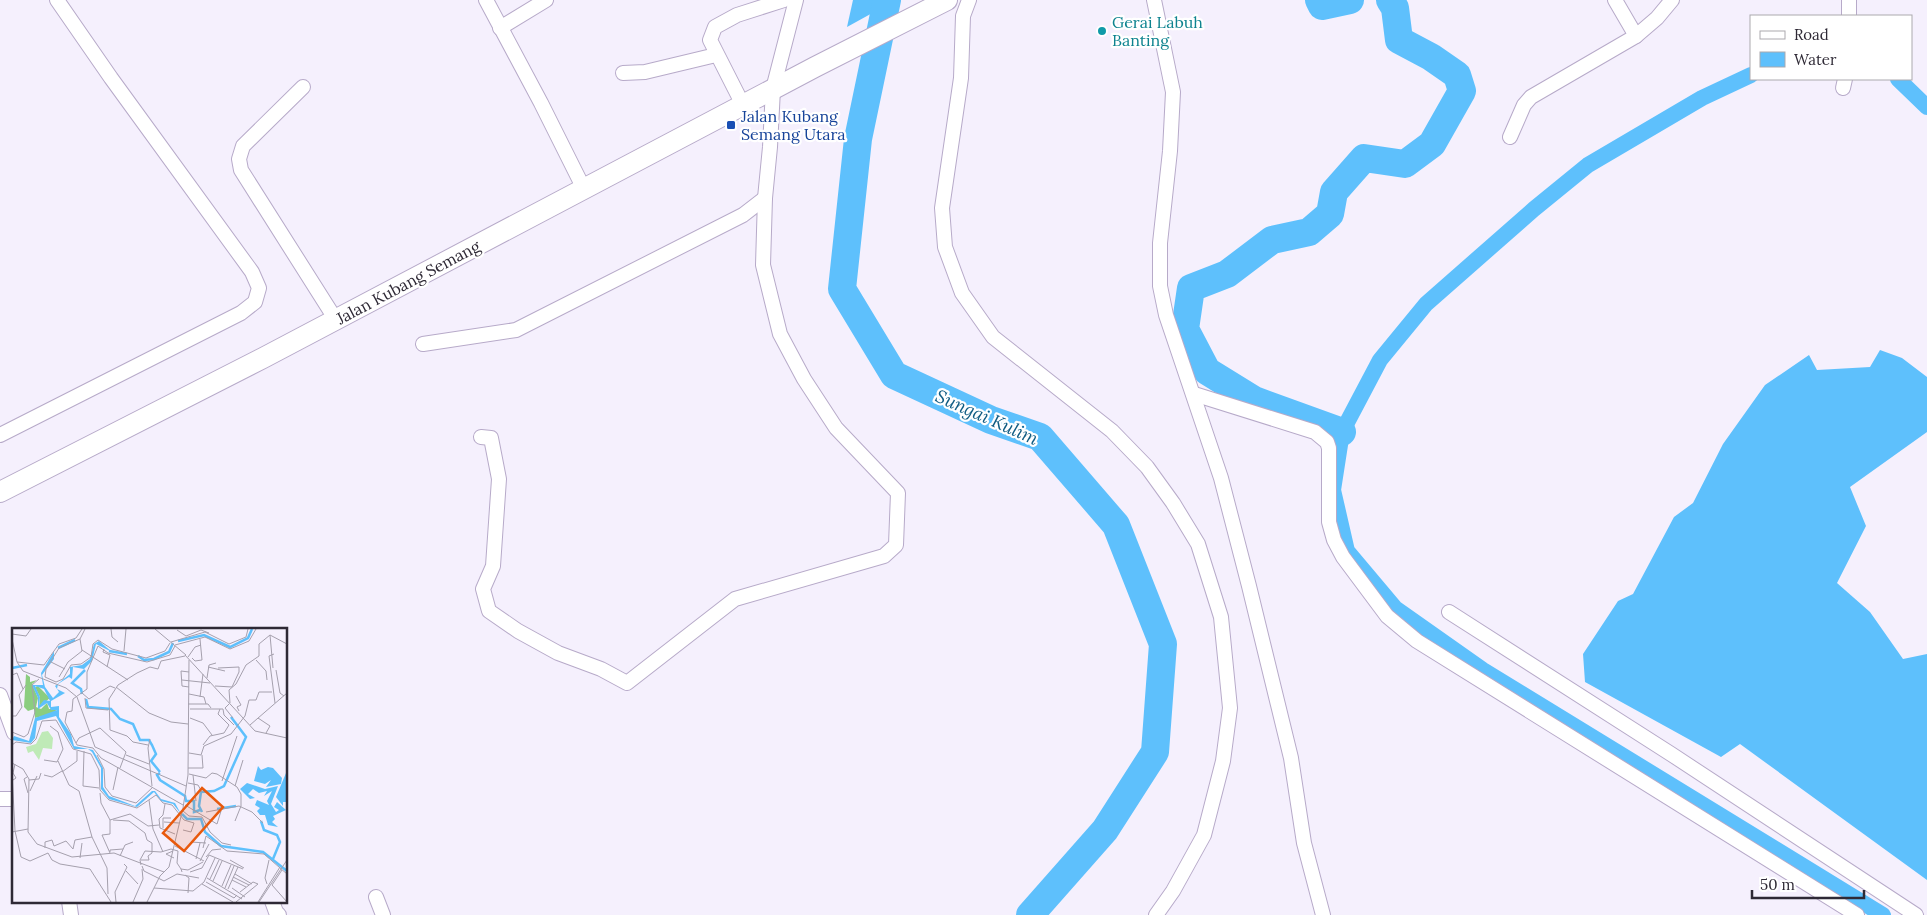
<svg xmlns="http://www.w3.org/2000/svg" width="1927" height="915" viewBox="0 0 1927 915" font-family="Lora,serif">
<style>
.water{fill:#5ec0fc}
.lines{fill:none;stroke-linecap:round;stroke-linejoin:round}
.canal{stroke:#5ec0fc;stroke-width:16}
.river{stroke:#5ec0fc;stroke-width:28}
.minor-casing{stroke:#b7aac9;stroke-width:16}
.secondary-casing{stroke:#b7aac9;stroke-width:22}
.minor{stroke:#fff;stroke-width:14}
.secondary{stroke:#fff;stroke-width:20}
.culture-dot{fill:#0f9aa8;stroke:#fff;stroke-width:2}
.transit-dot{fill:#1a4fb4;stroke:#fff;stroke-width:2}
.labels{text-anchor:middle;dominant-baseline:central;stroke-width:4.5;stroke-linejoin:round;paint-order:stroke}
.culture-label{font-size:16px;fill:#0d838f;stroke:#fff;text-anchor:start}
.transit-label{font-size:16px;fill:#164399;stroke:#fff;text-anchor:start}
.street-label{font-size:16px;fill:#2e2935;stroke:#fff}
.water-label{font-size:18px;font-style:italic;fill:#105c83;stroke:#fff}
.inset-river{fill:none;stroke:#5ec0fc;stroke-width:2.5}
.inset-road{fill:none;stroke:#a5a0ad;stroke-width:1}
.view{fill:#e8590c;fill-opacity:0.15;stroke:#e8590c;stroke-width:2.5}
.inset-edge{fill:none;stroke:#2e2935;stroke-width:2.5}
</style>
<rect width="100%" height="100%" fill="#f5f0fd"/>
<g class="water">
<polygon points="853,0 896,0 847,27"/>
<polygon points="1880,350 1902,358 1927,377 1927,432 1850,487 1866,526 1837,583 1870,612 1903,659 1927,654 1927,880 1740,744 1721,757 1585,682 1583,654 1618,601 1633,594 1674,517 1693,503 1723,444 1765,385 1809,355 1817,370 1870,367"/>
</g>
<g class="lines">
<g class="canal">
<polyline points="1751,75 1702,98 1588,165 1534,209 1426,304 1380,360 1342,432 1333,490 1347,551 1395,608 1483,670 1883,915"/>
<polyline points="1898,79 1927,107"/>
</g>
<g class="river">
<polyline points="887,0 858,139 842,289 894,375 991,420 1040,437 1116,525 1163,644 1155,752 1105,830 1030,915"/>
<polyline points="1319,0 1322,6 1350,0"/>
<polyline points="1342,432 1254,400 1207,371 1185,329 1191,288 1227,274 1272,240 1309,232 1330,214 1334,192 1364,158 1405,164 1432,144 1462,91 1457,75 1431,57 1399,40 1395,8 1390,0"/>
</g>
<defs>
<g id="minor">
<polyline points="486,0 541,103 584,189"/>
<polyline points="969,0 963,16 961,78 942,208 945,247 962,293 993,337 1112,431 1147,467 1173,503 1198,544 1221,617 1230,708 1223,761 1204,835 1173,891 1156,915"/>
<polyline points="1154,0 1173,92 1170,151 1160,243 1160,286 1166,315 1221,478 1249,586 1291,758 1304,843 1323,915"/>
<polyline points="1615,0 1636,36"/>
<polyline points="1849,0 1849,16"/>
<polyline points="500,28 546,0"/>
<polyline points="623,73 645,72 716,55"/>
<polyline points="303,87 243,146 239,159 241,170 336,320"/>
<polyline points="1843,88 1845,79"/>
<polyline points="743,105 710,40 715,27 737,15 784,0"/>
<polyline points="1510,137 1524,105 1531,97 1636,36 1657,18 1672,0"/>
<polyline points="423,344 516,330 743,215 765,198"/>
<polyline points="1194,394 1315,432 1327,442 1329,448 1329,522 1334,540 1343,557 1387,616 1417,641 1857,915"/>
<polyline points="0,435 241,313 255,302 259,288 252,272 111,78 57,0"/>
<polyline points="481,437 491,438 499,479 493,566 483,589 489,611 518,631 558,653 601,669 627,683 735,599 884,556 896,545 898,493 836,428 804,379 780,334 763,265 765,198 770,147 773,89 796,0"/>
<polyline points="1449,612 1671,754 1916,915"/>
<polyline points="0,695 14,733"/>
<polyline points="0,799 14,799"/>
<polyline points="376,897 383,915"/>
<polyline points="69,901 71,915"/>
<polyline points="272,901 276,912 279,915"/>
</g>
<polyline id="secondary" points="0,492 263,358 815,67 947,0"/>
</defs>
<use href="#minor" class="minor-casing"/>
<use href="#secondary" class="secondary-casing"/>
<use href="#minor" class="minor"/>
<use href="#secondary" class="secondary"/>
</g>
<circle class="culture-dot" cx="1102" cy="31" r="5"/>
<rect class="transit-dot" x="726" y="120" width="10" height="10" rx="2.5"/>
<g class="labels">
<g class="culture-label">
<text x="1112" y="22">Gerai Labuh<tspan x="1112" dy="18">Banting</tspan></text>
</g>
<g class="transit-label">
<text x="741" y="116">Jalan Kubang<tspan x="741" dy="18">Semang Utara</tspan></text>
</g>
<g class="street-label">
<text transform="translate(408 282) rotate(-28)">Jalan Kubang Semang</text>
</g>
<g class="water-label">
<text transform="translate(987 417) rotate(24)">Sungai Kulim</text>
</g>
</g>
<g transform="translate(12 628)">
<rect width="275" height="275" fill="#f5f0fd"/>
<path d="M36,103l5,7 -1,11 -9,-1 -4,12 -6,-9 -5,2 -2,-6 10,-3 6,-12z" fill="#bfeab7"/>
<path d="M14,46l4,3v5l7,-2 -5,4 6,14 -2,9 5,2 6,-6 2,6h8l-3,4 -19,5 -1,-9 -6,2 -4,-4zM26,58l12,12 -11,9 1,-10 -5,-10z" fill="#8bcd7f"/>
<path d="M87,13l13,11 -16,-8 -4,17 -8,8 -11,-2 -1,12 -3,-2 -11,7 -1,5 8,4 -14,8v6l8,-1v11l12,17 3,12 19,4 10,18v19l6,9 26,10 17,-15h3l6,8 14,4 6,11 -8,-10 -12,-3 -7,-9 -17,15 -28,-8 -8,-10v-21l-9,-16 -4,-3h-14l-18,-33 -19,5 -2,17 -4,5 -19,-3 2,-4 15,5 6,-23 22,-8h-6l-4,-7 -9,6v-11l-6,-13h11l-2,-12 13,-22v8l-12,16 3,12 8,11 6,-6 -4,-6 15,-12v-7l12,-2 8,-6 4,-15zM23,58l9,3 6,12 -6,-1 -5,6 1,-9zM246,138l3,4 7,-3 5,1 9,10 -1,6 -15,3 5,-7 -6,4 -11,-3zM274,145l1,29h-4v4l-7,-9zM235,155l18,6 13,-3 -7,18 5,8 3,-2 -5,-3 3,-5 9,8 -13,6 2,3 -3,3 6,5 -10,-2 -3,-10h-5l-3,-4 3,-3 -5,-3 2,-5 12,5 -2,-4 5,-10 -8,5 3,-5 -8,2 -6,-4 -5,5 7,4 -5,1 -10,-10z" fill="#5ec0fc" fill-rule="evenodd"/>
<path class="inset-river" d="M166,13l26,-6 26,12 18,-9 4,-9M46,20l17,-8M97,23l18,3M126,28l6,4 10,-1 15,-7 4,-9M0,40l15,-3M70,66l-1,-5 -9,-6 13,-13M74,71l2,8 23,2 9,10 13,5 7,16h9l3,5 4,9 -5,7 9,11M148,145l-3,2 3,5 25,16 1,5h8v11l6,-2M205,181l19,-3M190,184l-3,-6 2,-14 13,-1 10,-5 22,-49 -15,-20M170,186l5,5h14l4,13 16,14 42,6 24,19M249,193l3,9 13,5 3,7 -7,17"/>
<path class="inset-road" d="M99,1l1,8 6,5M143,1l31,26M165,2l9,6 15,-6 8,3M0,6l14,2 5,-7M258,7l3,33M0,11l5,23 6,9 43,17 11,9 18,50 91,39M159,14l34,-10 24,12 17,-7 2,-8M163,17l30,-8 25,12 19,-8 7,-12M163,18l-5,9 -23,7 -39,-9 -10,-7 -11,26v17l-14,10 -1,12 -5,1 -2,10 12,23 16,3 8,10 82,47M92,21l-1,3 7,3 -3,12M70,22l46,30M112,23l2,-22M262,26l-5,2 6,47M173,27l70,76 32,7M176,29l7,-10 6,-2M180,30l3,3 7,-1 -2,-21M244,32l10,11 1,9M5,34l27,3M39,34l14,7M32,37l15,-21 17,-6 6,-9M196,39l17,4M264,42l4,23 4,3M0,47l5,-2 6,16M33,49l11,5 7,-3 8,-14 10,-1 10,-7 2,-13 5,-4 14,9 34,9 19,-7 5,-8M33,49l1,-8 13,-21 21,-9 5,-10M47,49l9,-15 14,-11 -2,-12M195,50l2,-13 7,-2M170,52l28,3M203,58l17,1 7,-15v-5l-21,1M104,59l33,26 22,9 17,2M177,59l-7,-1 -1,-15 8,1M70,65l7,6 21,-13 5,2M177,66l15,3 2,7M224,68l5,9 -4,2 2,4M188,69l3,-23M73,70l1,10 22,2M218,75l-1,-13 7,-6 10,-19 13,-9v-12l11,-9 17,9M176,76h20l3,4M217,76l-4,4 8,10M178,81h33l1,6 10,10M0,88h4l6,-9 -3,-12 7,-10M178,90l13,5 9,12M246,90l12,8 -4,7M238,97l37,-32M0,104l12,5 4,-3 7,-22 -3,-27 7,-6M138,111l-2,9 4,38M64,115l3,-5 21,-10 26,24 -6,16M0,117l4,-3 15,2 5,-5 6,-18 14,-1 17,29 18,5 8,16 1,20 9,10 28,8 19,-13 7,8 9,2 12,15 10,3 -3,9 -8,-2M136,117l-15,-3 -6,-6 -17,-6 -1,-31 9,-14 19,-12 13,-6 8,2 3,-8 24,-5M191,117l7,-9 14,-3 5,-8 -11,-11 2,-5M72,123l-1,35 16,2M177,125l12,2 3,-9 27,-12 14,-18 4,-16h7l3,-8h13M85,127l7,14 1,18 7,9 24,7 17,-16M114,127l23,9M32,132l13,2 6,-13 -5,-17 -8,-6M46,133l11,24 10,6 13,46 15,31 1,26M0,135l11,6 6,10 -1,53 9,12 35,13 42,-4 50,19M176,140h15l-1,-13M50,144l15,-11v-10M0,145l3,58 6,26 9,4 18,-8 4,7 8,4 30,5 21,33M177,146l17,4 6,-5 5,1 20,13 4,7v12l-6,15M32,147l8,2 10,-6M181,147l3,26M15,149l-3,2 4,14M1,152l3,-2 -3,-5 2,-9M17,152l10,-1 2,-6M210,153l15,-45M176,155l10,2 4,7M223,158l8,-26M101,162l5,-23M18,163l7,-15M88,165l1,10 9,17v14l-8,1 8,18M137,172l4,29 10,23M153,176l-2,11 -4,4 1,9 15,6M173,177l32,19 4,-13M171,183l6,5 13,1 8,15 12,11 9,2M194,184l33,-6 13,6 11,11M98,192l20,-6 18,12 11,-1M101,192l16,1 16,12 2,7 5,3v10l-4,3 1,4h-8M152,194l15,1M151,200v-10h8M0,204l16,-3M179,214l15,1M163,218l29,15M33,220v-6l7,-2 2,6 12,-5 7,8 2,-9 17,-3M191,220l3,-12 21,15 37,3 23,20M161,223l-7,3 8,4M98,224v-2l13,-1M108,228l5,-11 8,-3M194,229l6,-7 9,-1M68,230l2,-15M184,231l4,-16M218,232l14,8M188,233l9,-17M129,237l-1,-5 5,-9 16,1 10,-3 7,2 -1,12 4,6M130,238l2,5 20,10M270,242l-10,15 15,17M114,243l12,13M170,244l-1,-3 7,1 15,-8M178,244l12,-4 7,-13 34,14M223,246l17,10M173,247l4,3 -1,15M221,249l16,8M195,250l35,21M198,251l9,-19M220,252l14,7M152,253l13,-7 22,4M201,253l9,-20M194,254l28,16 3,-3M190,256l31,18M255,256l-2,-6 4,-18M210,258l9,-21M142,260l39,3 11,-9 11,-24M213,260l9,-22M220,260l13,9M216,261l10,-22M104,274l-1,-10 12,-25 -3,-3M121,274l10,-23 -1,-10M135,274l13,-26 9,-9 14,-59 5,-33 1,-115M224,274l22,-18 -5,-2 -13,10M246,274l22,-35M247,274l28,-42"/>
<path class="view" d="M190,160l21,19 -39,44 -21,-18z"/>
<rect width="275" height="275" class="inset-edge"/>
</g>
<rect x="1750" y="15" width="162" height="65" fill="#ffffff" stroke="#aba9ae"/>
<rect x="1760" y="31" width="25" height="8" fill="#ffffff" stroke="#aba9ae"/>
<text x="1794" y="40" font-size="15" fill="#2e2935">Road</text>
<rect x="1760" y="52" width="25" height="15" fill="#5ec0fc" stroke="#aba9ae"/>
<text x="1794" y="65" font-size="15" fill="#2e2935">Water</text>
<path d="M1752 890v8h112v-8" fill="none" stroke="#2e2935" stroke-width="2.5"/>
<text x="1760" y="890" font-size="15" fill="#2e2935" stroke="#ffffff" stroke-width="4" paint-order="stroke">50 m</text>
</svg>
